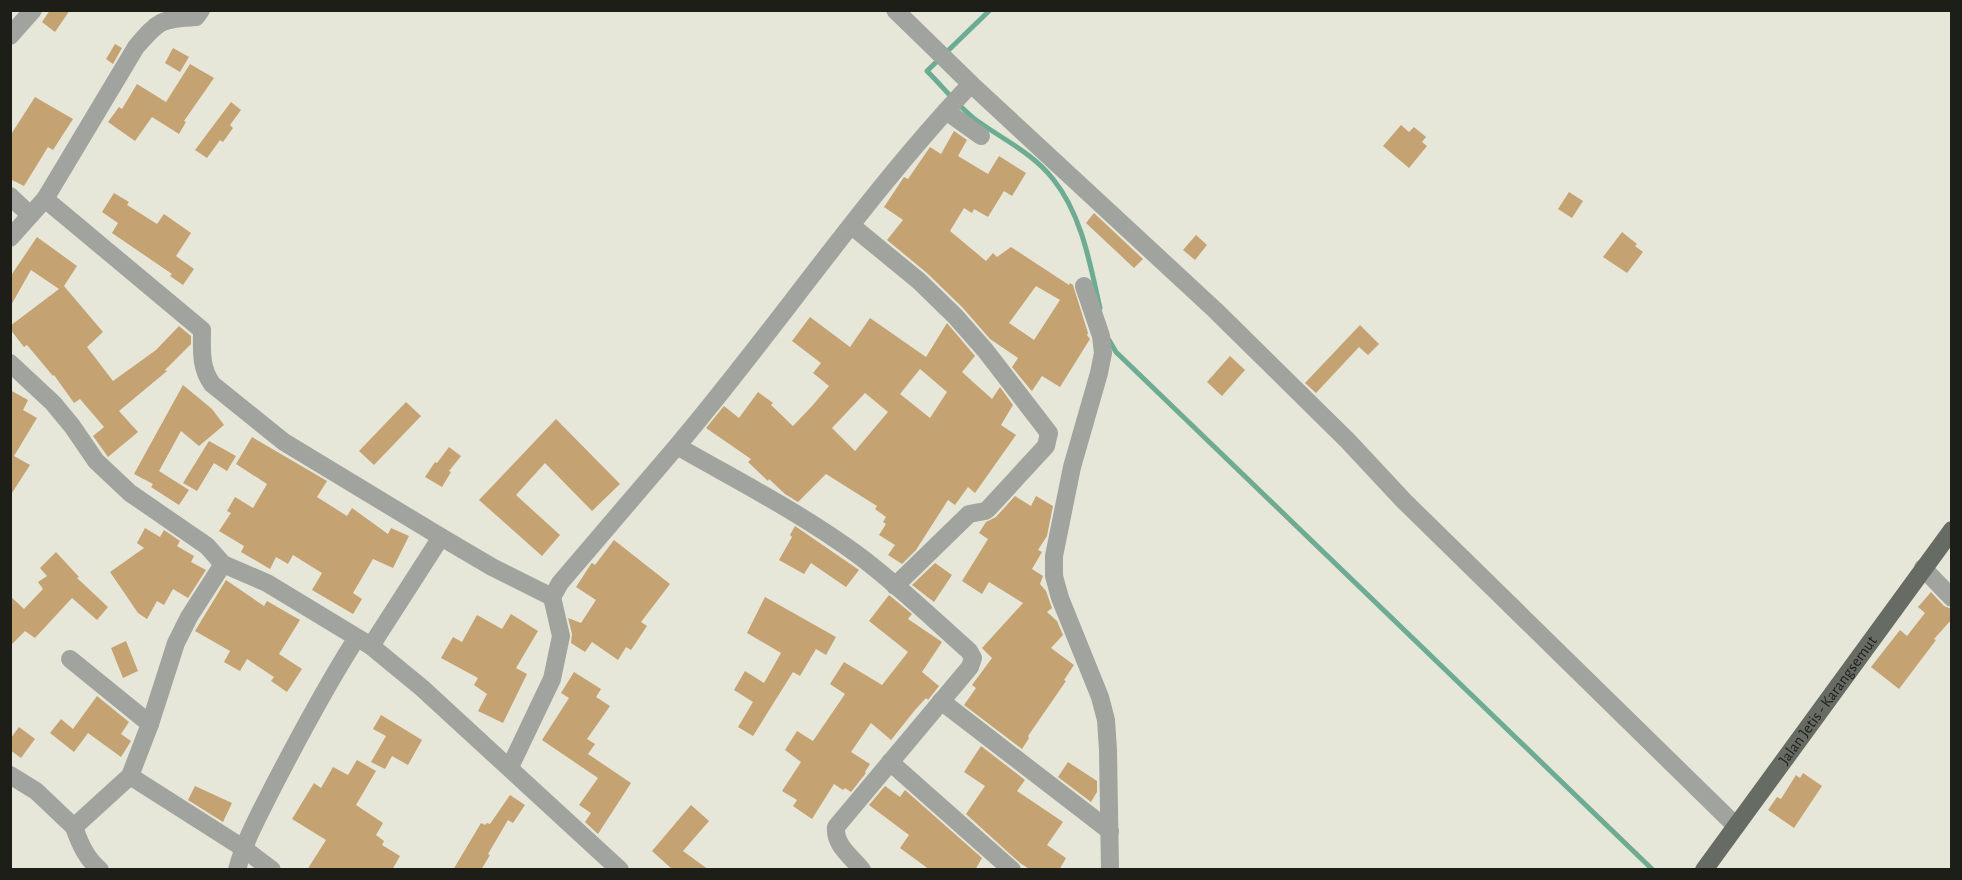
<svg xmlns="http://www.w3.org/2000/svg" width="1962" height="880" viewBox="0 0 1962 880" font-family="'Alegreya Sans',sans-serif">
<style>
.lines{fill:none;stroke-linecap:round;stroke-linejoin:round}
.stream{stroke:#6cac93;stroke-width:5}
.building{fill:#c5a271;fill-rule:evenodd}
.minor{stroke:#a0a39e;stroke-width:18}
.major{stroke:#666c63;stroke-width:18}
.labels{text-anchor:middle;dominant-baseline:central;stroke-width:5;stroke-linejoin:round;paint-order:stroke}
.street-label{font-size:16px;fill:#1e1e19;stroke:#e7e7d9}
</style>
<rect width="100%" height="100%" fill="#e7e7d9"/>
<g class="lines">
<g class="stream">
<path d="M990,10l-63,61c16,16 31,35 49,49 26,19 57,33 77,59 29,36 37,85 47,129"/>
<polyline points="1109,340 1116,352 1653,870"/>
</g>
</g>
<g class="building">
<polygon points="50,10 70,10 55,32 42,22"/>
<polygon points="115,44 122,48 113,64 106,59"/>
<polygon points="173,48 189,57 180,72 165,63"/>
<polygon points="190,64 214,78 184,121 186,122 179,134 152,117 135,141 108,122 119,107 122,109 137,84 166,102"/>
<polygon points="35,97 73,119 53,150 48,147 24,186 10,179 10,136"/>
<polygon points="231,102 241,110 230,125 233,128 223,142 220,140 207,158 195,150"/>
<polygon points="1401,125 1409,132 1414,127 1426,137 1422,142 1427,146 1409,168 1383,146"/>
<path d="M954,131l13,9 -9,16 30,18 11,-18 27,17 -14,23 -8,-5 -16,26 -14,-8 -2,4 -8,-5 -14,23 36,30 7,-8 4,4 14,-10 58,38 1,-2 3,2 15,48 -1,2 3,4 -30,48 -18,-11 -10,15 -2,-2 -18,-22 6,-9 -28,-19 -27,-31 -36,-35 -40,-33 16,-20 -19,-13 20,-30 4,2 22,-32 11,7zM1036,286l24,14 -26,40 -25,-17z"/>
<polygon points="1569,192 1583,201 1572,218 1558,209"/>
<polygon points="114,193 129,202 127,205 157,224 164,214 191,233 176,256 194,269 183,285 170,276 172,274 112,233 118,223 102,212"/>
<polygon points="1094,213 1143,259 1134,268 1086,223"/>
<polygon points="1622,232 1637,244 1635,246 1643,252 1627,273 1603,257"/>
<polygon points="1196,235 1207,245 1195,260 1183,250"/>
<polygon points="37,237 77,266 64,286 103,332 87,347 113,381 156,350 179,326 191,336 191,344 165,370 167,371 119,411 138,432 108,457 93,436 104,427 80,399 74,403 54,375 53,376 27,345 24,347 10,329 10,326 59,289 31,270 10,307 10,277"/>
<path d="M810,317l40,30 20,-29 56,39 21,-34 28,33 -13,16 30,27 8,-12 13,18 -12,20 15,10 -41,58 -7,-6 -13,18 -7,-5 -32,50 -14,14 -14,-9 7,-10 -16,-10 7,-11 -3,-2 3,-5 -11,-8 2,-3 -51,-32 -28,28 -13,-8 -16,-15 -1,2 -20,-19 3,-3 -45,-31 18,-22 15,12 19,-26 15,11 -2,2 22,21 19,-20 17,-20 -16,-13 8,-10 -29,-22zM920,369l27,23 -17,26 -30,-24zM865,393l23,19 -33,39 -23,-23z"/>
<polygon points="1360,325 1379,344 1368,355 1359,347 1316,393 1305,383"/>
<polygon points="1230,356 1245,370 1222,396 1207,382"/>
<polygon points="183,385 212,409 224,425 199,446 181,431 159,471 189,490 179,505 151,487 153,484 134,474"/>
<polygon points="10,390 28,400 23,410 37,418 14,456 30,465 10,496"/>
<polygon points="406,402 421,416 374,465 359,451"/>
<polygon points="556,419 620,484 592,511 545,463 516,495 560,535 542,556 479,500"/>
<polygon points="252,437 327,481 317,497 347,516 352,508 388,534 391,528 409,536 393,568 373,559 353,593 362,599 353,614 312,590 322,573 293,555 288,564 276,557 270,569 241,552 244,546 219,531 231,513 227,511 235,497 253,508 267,484 236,464"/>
<polygon points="209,441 236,456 227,471 214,463 197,491 183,483"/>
<polygon points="449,447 461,456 449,471 451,472 442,487 425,477 435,462 437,463"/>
<polygon points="1015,496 1031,506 1036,496 1053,506 1047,536 1038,550 1042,552 1032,569 1043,576 1040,584 1046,591 1052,608 1047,612 1057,621 1063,635 1051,648 1074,665 1064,680 1066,681 1028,736 1029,738 1022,749 964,705 976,688 972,685 992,658 982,648 1023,603 989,582 982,594 962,581 988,539 979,533 986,522 996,517"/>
<polygon points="795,526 859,570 846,587 811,563 804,574 779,560 792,537 790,535"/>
<polygon points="145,528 160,537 164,530 180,541 177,546 194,556 191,562 206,570 188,598 173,589 164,605 157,601 147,619 138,613 110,572 144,548 137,543"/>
<polygon points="614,540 670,584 641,622 647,626 631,650 626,647 618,660 592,642 585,652 571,643 572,634 568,618 581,623 596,600 576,587 591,564 592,563 595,565"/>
<polygon points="56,552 79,577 77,578 108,607 97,620 72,598 35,638 25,631 10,646 10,596 24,609 43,589 38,582 47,576 40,568"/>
<polygon points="935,563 952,575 934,602 912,585"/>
<polygon points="226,580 264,606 267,601 300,620 279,654 302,669 287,692 271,681 274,677 247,659 240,671 224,662 230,651 195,631"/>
<polygon points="1931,592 1944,606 1952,609 1952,619 1934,639 1936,640 1899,689 1871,667 1900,630 1907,636 1925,613 1918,607"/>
<polygon points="889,595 912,614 908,619 942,642 922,672 939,686 928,700 926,698 915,710 891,740 871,723 851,752 870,764 865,772 866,773 851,792 845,788 843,790 834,784 812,819 793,806 797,800 782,791 801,762 785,750 797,731 813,741 845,694 830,684 844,662 882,685 908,652 869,621"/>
<polygon points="765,597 836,637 826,655 816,649 800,676 793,672 753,736 738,727 753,702 734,690 745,671 764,683 781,653 747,633"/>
<polygon points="511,614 538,631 516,668 527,674 503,723 478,711 487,694 474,685 478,678 441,658 453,637 462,642 477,615 502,629"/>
<polygon points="126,641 138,671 123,678 111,648"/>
<polygon points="574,672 601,689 596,697 610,706 587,739 595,744 588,754 631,783 598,834 585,822 591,813 579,805 598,778 542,740 569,698 561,693"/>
<polygon points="97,696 129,722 121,734 131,741 121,757 88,733 74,752 50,733 61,719 73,729"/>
<polygon points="381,715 422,740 408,765 392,756 385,769 371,762 386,736 373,729"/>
<polygon points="19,727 35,739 21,758 10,750 10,739"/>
<polygon points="981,746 1025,780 1017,791 1063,822 1047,845 1066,858 1059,870 1031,870 1020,863 966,814 985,786 964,772"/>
<polygon points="357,760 376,771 356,805 383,823 376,835 384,841 382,845 400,856 392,870 307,870 326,840 292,819 314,783 321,788 333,767 348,775"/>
<polygon points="1068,762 1097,781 1097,792 1091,802 1058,777"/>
<polygon points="1803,773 1822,786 1794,828 1768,810 1777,797 1781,799 1796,775 1800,778"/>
<polygon points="195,786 232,803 223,822 188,800"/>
<polygon points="885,786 900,797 905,790 982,858 975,870 930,870 900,848 909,835 869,805"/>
<polygon points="510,795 525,805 513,823 508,820 488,854 490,855 481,870 453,870 481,823 485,825 487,823 490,824"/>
<polygon points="691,805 709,821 683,851 709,870 673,870 652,851"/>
</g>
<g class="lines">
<g class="minor">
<polyline points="895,10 971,84 1215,310 1348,441 1404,501 1736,826"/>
<polyline points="10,36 33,10"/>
<polyline points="946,111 981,136"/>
<polyline points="10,196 30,215"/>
<path d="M45,199l91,-152c23,-27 25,-28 60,-30l5,-7"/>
<polyline points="852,226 919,281 955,316 985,350 1049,433 1046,446 988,509 985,511 969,514 895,586"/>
<path d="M10,238l35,-39 157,131c0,20 -2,37 10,54l72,58 157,95"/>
<polyline points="1084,286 1101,336 1103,353 1099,373 1072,467 1054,556 1054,576 1060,598 1100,697 1106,720 1108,750 1110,870"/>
<path d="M10,363l43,40 19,23 24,35 34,32 77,53 16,18 44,19 104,63 70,-109 51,30 60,30 8,-14 117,-137c61,35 124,67 181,109 39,29 75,64 111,96l4,7 -3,9 -134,160c-2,18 16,30 26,43"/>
<path d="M677,446c100,-118 187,-249 294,-362"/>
<polyline points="1923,568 1952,598"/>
<polyline points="371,646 422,688 620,870"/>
<polyline points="70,659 150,724"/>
<polyline points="941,701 1110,831"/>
<polyline points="890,762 1012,870"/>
<polyline points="510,767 552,679 561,636 552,597"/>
<polyline points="10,775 36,791 74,827 130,776 150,724 176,643 189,617 223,564"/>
<polyline points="130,776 243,848 272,870"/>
<path d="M74,827c6,17 12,31 26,43"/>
<path d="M237,870c8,-31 23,-57 37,-85 26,-50 52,-99 82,-146"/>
</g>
<path class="major" id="s1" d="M1704,870l248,-340"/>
</g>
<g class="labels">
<g class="street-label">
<text stroke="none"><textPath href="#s1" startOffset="210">Jalan Jetis - Karangsemut</textPath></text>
</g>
</g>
<rect width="1962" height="880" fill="none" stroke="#1e1e19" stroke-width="24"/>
</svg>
